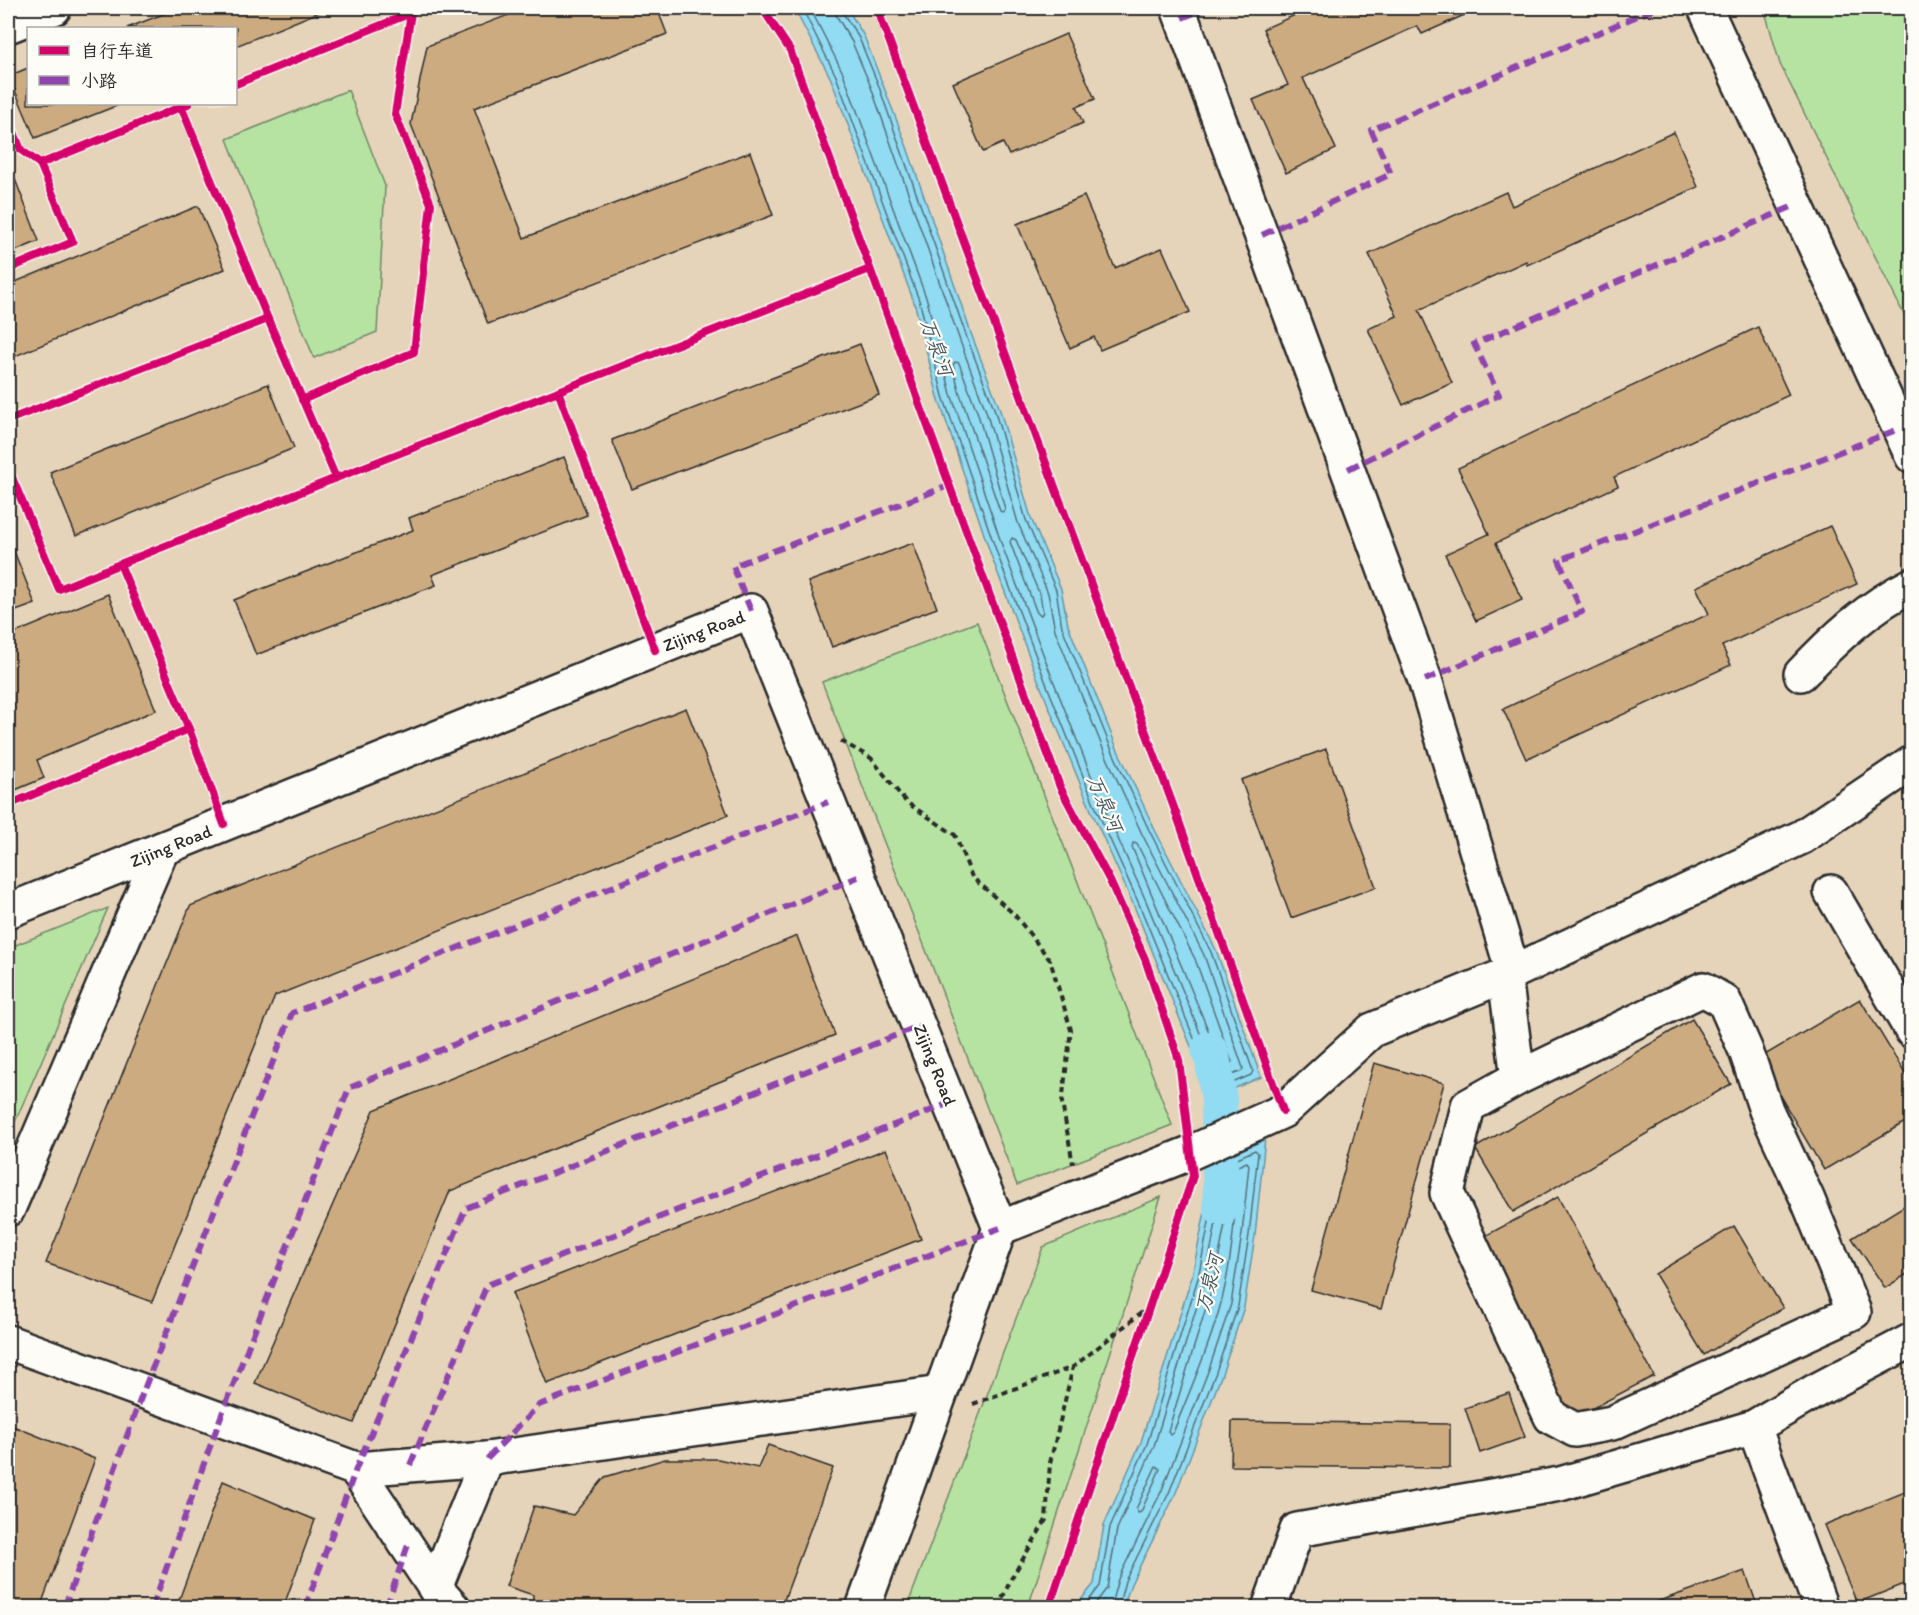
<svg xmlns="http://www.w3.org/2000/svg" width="1919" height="1615" viewBox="0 0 1919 1615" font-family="Itim,'LXGW WenKai TC',sans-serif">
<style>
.built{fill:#e5d3ba;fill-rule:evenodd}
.green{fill:#b6e3a2;stroke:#708766;stroke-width:1.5}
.water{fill:#91dbf3;stroke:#6895a3;stroke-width:1.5}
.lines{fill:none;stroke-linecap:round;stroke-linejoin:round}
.shore{stroke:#54717b;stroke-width:1.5}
.canal{stroke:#91dbf3;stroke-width:36}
.building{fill:#cdab80;stroke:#2b2b2b;stroke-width:1.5}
.minor-casing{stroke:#2b2b2b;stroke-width:38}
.path{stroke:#2b2b2b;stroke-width:4;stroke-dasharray:6 4.5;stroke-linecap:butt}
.minor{stroke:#fdfcf7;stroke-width:33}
.quiet{stroke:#8e44ad;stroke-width:6;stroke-dasharray:12 6;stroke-linecap:butt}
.cycleway-casing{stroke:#fdfcf7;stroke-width:11}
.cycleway{stroke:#d6006c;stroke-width:8}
.labels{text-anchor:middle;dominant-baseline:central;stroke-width:4.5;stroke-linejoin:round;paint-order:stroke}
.street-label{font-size:18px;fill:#2b2b2b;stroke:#fdfcf7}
.water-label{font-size:20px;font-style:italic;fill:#44575d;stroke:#fdfcf7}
</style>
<rect width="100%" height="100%" fill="#efe4d3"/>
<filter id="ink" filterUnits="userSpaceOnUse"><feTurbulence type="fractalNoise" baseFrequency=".0167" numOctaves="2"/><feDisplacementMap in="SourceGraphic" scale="12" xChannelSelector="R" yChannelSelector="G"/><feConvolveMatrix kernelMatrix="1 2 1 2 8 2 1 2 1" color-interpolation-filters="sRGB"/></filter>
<g filter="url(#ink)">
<path class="built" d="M8,8h1903v1599l-1903,1zM28,28h208v76h-208z"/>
<g class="green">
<polygon points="1764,8 1911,8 1911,329 1780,64"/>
<polygon points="348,90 385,186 377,332 314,358 227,139"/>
<polygon points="977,622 1172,1125 1017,1185 822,682"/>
<polygon points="108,908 15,1122 8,1102 8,948"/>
<polygon points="1161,1197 1028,1607 907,1607 1043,1247"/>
</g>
<g class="water">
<polygon points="794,8 847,8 864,36 907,147 972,336 999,407 1031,518 1061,589 1068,625 1116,746 1154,828 1216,950 1261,1077 1212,1098 1134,906 1090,808 1040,685 991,555 938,397 915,305 831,79"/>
<polygon points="1265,1138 1255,1236 1244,1307 1222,1374 1175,1495 1131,1584 1123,1607 1077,1607 1079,1602 1094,1584 1104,1525 1141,1442 1192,1276 1215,1161"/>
</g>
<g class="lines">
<g class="shore">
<polyline points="802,8 836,76 920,303 943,396 997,553 1046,683 1095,806 1139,904 1214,1087 1218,1089 1251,1075 1253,1071 1211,952 1149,830 1111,748 1062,627 1056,590 1026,520 994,408 967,338 878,84 859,38 843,13 842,8"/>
<polyline points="810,8 843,73 927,300 951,394 1004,551 1053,680 1102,803 1146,901 1218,1077 1222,1079 1242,1071 1243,1068 1204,955 1142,834 1104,751 1055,630 1048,593 1018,523 986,411 960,341 871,87 852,42 836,15 835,8"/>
<polygon points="955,362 959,363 978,414 1005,509 1003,512 1000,511 959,391 953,365"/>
<polygon points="1012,538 1016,540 1040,595 1043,612 1041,615 1037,613 1010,542"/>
<polygon points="1133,843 1137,844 1195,959 1232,1062 1227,1067 1223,1066 1132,847"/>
<path d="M1235,1185l2,3c-3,38 -6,78 -16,115 -12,45 -31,87 -48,130l-3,2 -2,-4 46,-149 18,-95z"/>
<polygon points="1156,1466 1160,1469 1141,1512 1138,1513 1136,1509"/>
<polyline points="1083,1608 1100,1586 1110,1527 1147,1444 1198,1278 1220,1166 1255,1150 1258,1153 1249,1235 1238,1306 1216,1372 1169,1493 1125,1581 1118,1608"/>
<polyline points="1092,1608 1107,1588 1117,1529 1154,1446 1205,1280 1226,1171 1247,1162 1249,1165 1242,1234 1231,1304 1209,1369 1162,1490 1118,1579 1110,1608"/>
</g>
<polyline class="canal" points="1209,1049 1212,1056 1219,1099 1221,1208"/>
</g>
<g class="building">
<polygon points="179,8 329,8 236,46 236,28 127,28"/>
<polygon points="527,8 657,8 667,34 474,108 524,238 750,152 773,215 488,324 411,124 427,46"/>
<polygon points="1311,8 1480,8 1422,34 1417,26 1303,78 1336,149 1286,173 1253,100 1288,85 1263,29"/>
<polygon points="1066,34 1095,99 1076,107 1083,123 1009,155 1003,143 983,152 953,83"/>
<polygon points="28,68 28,104 121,104 35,138 9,76"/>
<polygon points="1674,132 1698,187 1527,265 1526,261 1419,310 1452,383 1403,405 1368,329 1397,316 1369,254 1506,192 1512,206"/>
<polygon points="8,161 39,241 8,254"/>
<polygon points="1084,196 1115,268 1162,248 1190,312 1100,350 1094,337 1070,348 1017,224"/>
<polygon points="198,206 225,269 8,359 8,285"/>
<polygon points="1758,327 1789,395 1614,477 1618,486 1496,543 1522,600 1476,621 1445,554 1489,534 1458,468"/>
<polygon points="860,344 879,395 632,489 612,440"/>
<polygon points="268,384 294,448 76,536 50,472"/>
<polygon points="564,457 587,515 432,575 436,585 256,655 234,600 413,530 409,518"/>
<polygon points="1830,526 1857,584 1722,646 1731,665 1526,759 1503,709 1709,614 1696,587"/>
<polygon points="8,536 35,604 8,614"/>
<polygon points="913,543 937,608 832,647 808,582"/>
<polygon points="108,594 156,710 37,760 44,778 8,793 8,636"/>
<polygon points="686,708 728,815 275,996 152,1302 46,1263 190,906"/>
<polygon points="1326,749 1376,887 1291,918 1241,780"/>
<polygon points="797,936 835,1035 450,1191 354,1423 255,1383 374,1110"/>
<polygon points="1860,999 1912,1085 1912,1118 1824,1170 1758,1059"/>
<polygon points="1692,1019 1731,1084 1513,1212 1475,1148"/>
<polygon points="1374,1063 1444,1083 1381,1309 1311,1290"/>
<polygon points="886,1149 921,1239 547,1384 512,1293"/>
<polygon points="1558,1197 1654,1376 1568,1421 1472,1243"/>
<polygon points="1912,1201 1912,1271 1885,1288 1852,1238"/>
<polygon points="1734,1226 1783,1308 1704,1355 1655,1274"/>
<polygon points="1509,1393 1525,1437 1480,1453 1465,1408"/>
<polygon points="1232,1421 1450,1424 1450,1468 1231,1466"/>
<polygon points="8,1424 95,1459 40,1608 8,1608"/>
<polygon points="768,1445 833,1468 781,1608 533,1608 533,1595 506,1586 534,1506 573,1515 605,1477 665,1459 718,1459 758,1468"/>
<polygon points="223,1481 315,1520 283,1608 176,1608"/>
<polygon points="1912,1489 1912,1581 1857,1603 1824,1525"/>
<polygon points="1745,1571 1758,1608 1641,1608 1645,1606"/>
</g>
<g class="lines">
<defs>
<g id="minor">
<polyline points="1178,8 1425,680 1513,972"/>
<polyline points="1705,8 1912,456"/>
<polyline points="8,26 54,8"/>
<path d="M1801,674c32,-34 68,-68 111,-89"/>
<polyline points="1831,892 1912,1031"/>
<polyline points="8,911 751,611 1000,1228"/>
<polyline points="1505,976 1518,1078 1468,1106 1447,1193 1551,1417 1575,1430 1612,1423 1854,1312 1807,1198 1766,1110 1746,1051 1724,1001 1703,989 1518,1078"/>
<polyline points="8,1209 162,849"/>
<polyline points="8,1342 356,1469 487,1459 940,1393"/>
<polyline points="1754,1427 1821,1608"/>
<polyline points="356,1469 435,1588 453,1608"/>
<polyline points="435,1588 487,1459"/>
<polyline points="863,1608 1000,1228 1190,1153 1283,1111 1372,1030 1513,972 1802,837 1912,763"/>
<polyline points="1269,1608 1297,1530 1560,1484 1754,1427 1817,1390 1912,1340"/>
</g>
</defs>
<use href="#minor" class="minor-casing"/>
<g class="path">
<polyline points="841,741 871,758 906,802 955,835 972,877 1014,914 1050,960 1071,1030 1062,1103 1073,1164"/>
<polyline points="973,1404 1073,1367 1150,1306"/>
<polyline points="998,1608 1011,1579 1046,1520 1050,1463 1073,1367"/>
</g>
<use href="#minor" class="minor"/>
<g class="quiet">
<polyline points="1182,18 1207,8"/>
<polyline points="1262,235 1391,174 1371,130 1656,8"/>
<polyline points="1348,469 1499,395 1474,344 1796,205"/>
<polyline points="751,611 733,566 951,485"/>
<polyline points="1425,680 1582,612 1559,560 1899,429"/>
<polyline points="487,1459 539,1405 1000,1228"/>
<polyline points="410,1465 487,1285 950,1103"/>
<polyline points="64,1608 143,1392 292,1013 828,802"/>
<polyline points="152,1608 220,1419 349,1088 858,877"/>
<polyline points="305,1608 356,1469 466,1208 919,1026"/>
<polyline points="386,1608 408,1545"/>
</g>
<defs>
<g id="cycleway">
<polyline points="762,8 790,50 1060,787 1110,881 1145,959 1179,1060 1193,1176 1049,1608"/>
<polyline points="877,8 1173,805 1283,1111"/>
<polyline points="236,84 411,13"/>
<polyline points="8,117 21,150 40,164 73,242 8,269"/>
<polyline points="40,164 188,104"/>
<polyline points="558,391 655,650"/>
<polyline points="302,400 414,352 431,204 395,114 411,13 409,8"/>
<polyline points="8,420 268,319"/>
<polyline points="8,468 59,589 120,564"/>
<polyline points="336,478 870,269"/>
<polyline points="189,729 224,824"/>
<polyline points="8,805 189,729 120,564 336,478 268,319 181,106"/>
</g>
</defs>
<use href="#cycleway" class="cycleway-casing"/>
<use href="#cycleway" class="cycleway"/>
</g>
</g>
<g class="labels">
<g class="street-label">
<text transform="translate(704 631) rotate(-21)">Zijing Road</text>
<text transform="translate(171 846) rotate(-22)">Zijing Road</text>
<text transform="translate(935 1065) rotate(68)">Zijing Road</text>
</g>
<g class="water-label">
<text transform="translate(937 347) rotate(70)">万泉河</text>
<text transform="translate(1105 803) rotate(67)">万泉河</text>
<text transform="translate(1209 1283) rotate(-76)">万泉河</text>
</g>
</g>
<rect width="1919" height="1615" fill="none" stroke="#fdfcf7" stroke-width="30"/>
<rect x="15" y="15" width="1889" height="1585" fill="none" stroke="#2b2b2b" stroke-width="2" filter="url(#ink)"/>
<rect x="27" y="27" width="210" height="78" fill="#fdfcf7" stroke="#a9a8a5" stroke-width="1.5"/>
<rect x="39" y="46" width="30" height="9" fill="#d6006c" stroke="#a9a8a5" stroke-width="1.5"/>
<text x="81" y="57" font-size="18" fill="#2b2b2b">自行车道</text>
<rect x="39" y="76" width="30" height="9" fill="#8e44ad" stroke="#a9a8a5" stroke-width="1.5"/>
<text x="81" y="87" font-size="18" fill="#2b2b2b">小路</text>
</svg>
